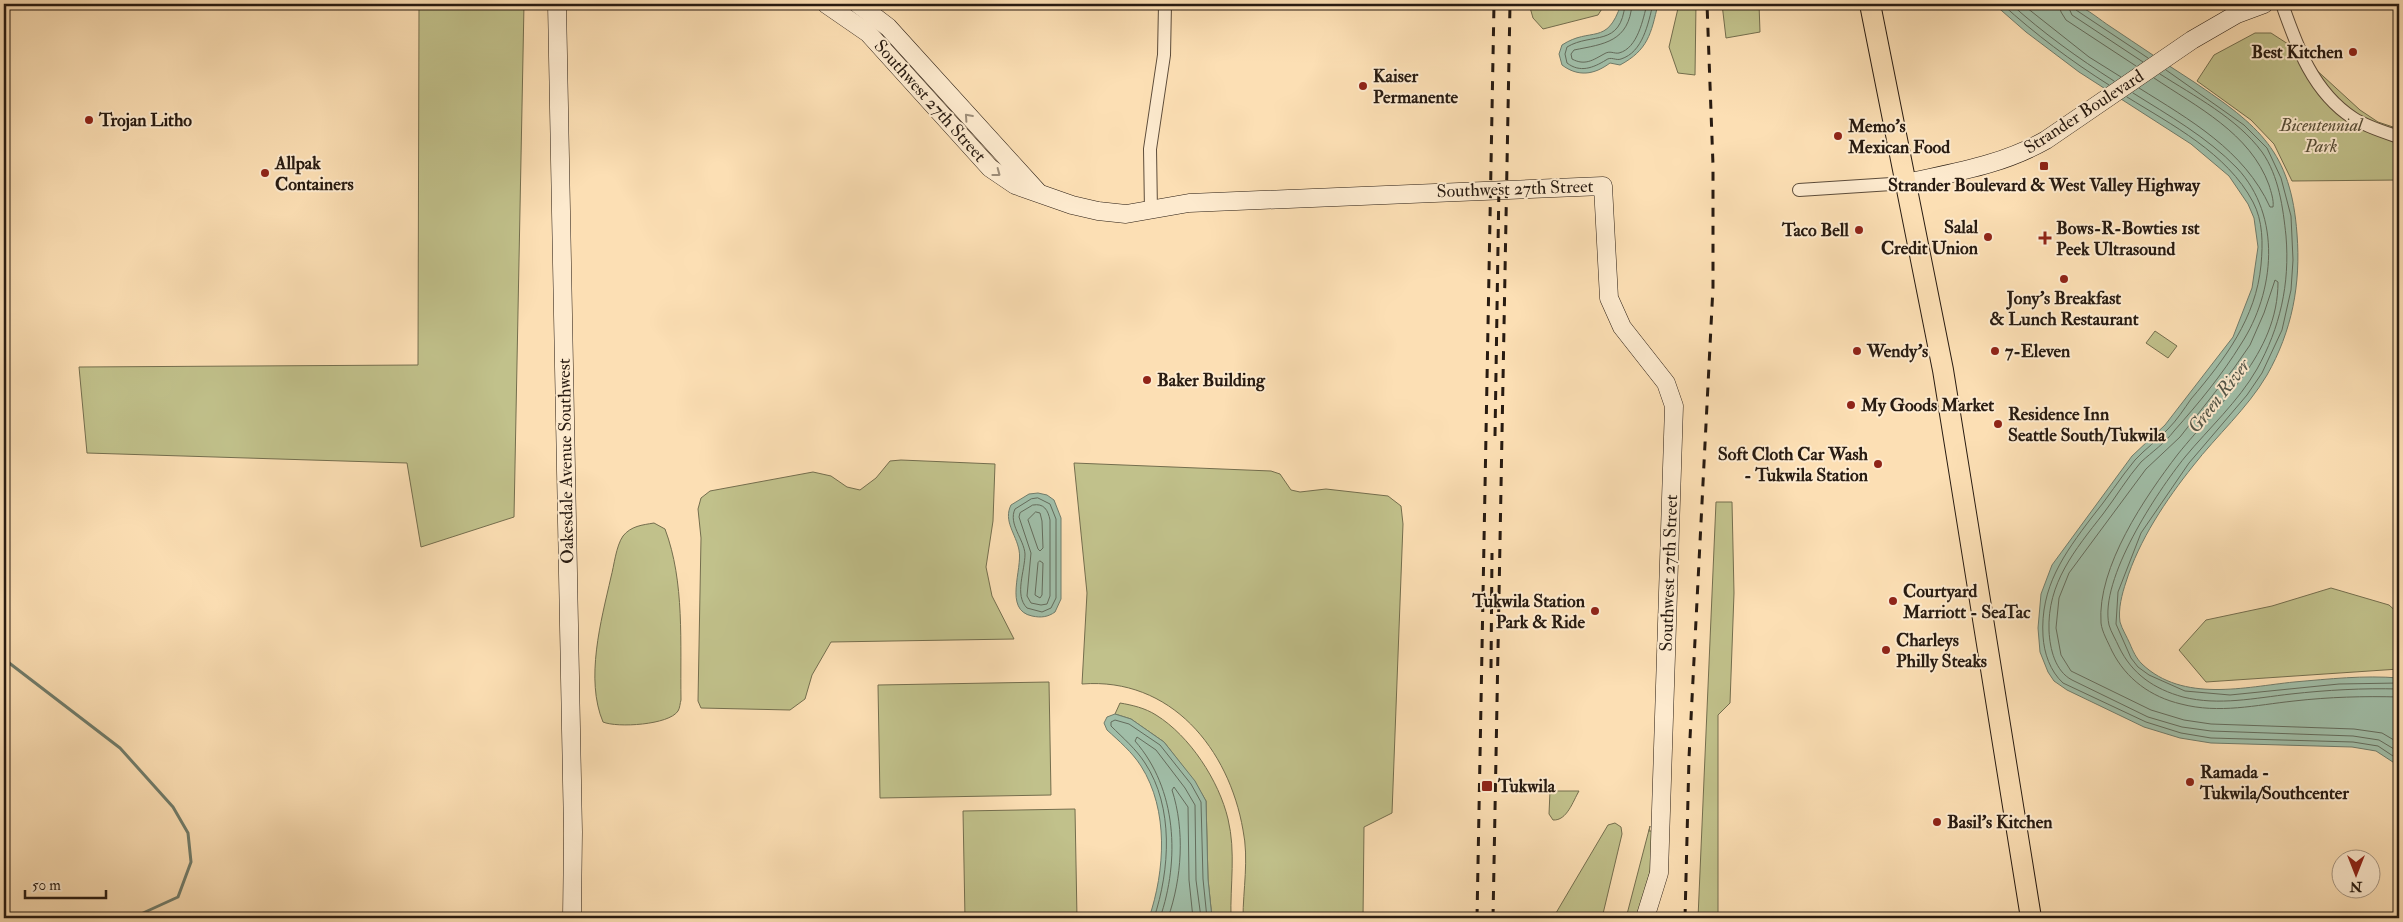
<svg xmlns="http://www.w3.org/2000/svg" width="2403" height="922" viewBox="0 0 2403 922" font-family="'IM FELL Double Pica',serif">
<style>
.green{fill:#c1c18b;stroke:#746e4e}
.water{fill:#a0bda7;stroke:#707c6b}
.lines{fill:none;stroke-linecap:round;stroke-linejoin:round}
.shore{stroke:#646c5c;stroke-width:1}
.stream{stroke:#707c6b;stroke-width:3}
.street-casing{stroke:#5d4c3a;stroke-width:14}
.secondary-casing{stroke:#281b11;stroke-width:19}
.primary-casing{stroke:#281b11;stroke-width:22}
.street{stroke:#fdeace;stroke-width:12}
.secondary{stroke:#fdeace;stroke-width:18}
.primary{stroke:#fcdfb4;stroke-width:20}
.rail{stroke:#281b11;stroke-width:3;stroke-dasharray:9 9;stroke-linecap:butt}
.oneway{stroke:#9d8d79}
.poi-dot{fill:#8f2418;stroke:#fdeace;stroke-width:2}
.labels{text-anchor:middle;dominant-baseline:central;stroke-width:4;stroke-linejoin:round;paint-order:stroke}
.poi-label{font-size:18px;font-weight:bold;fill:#281b11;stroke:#fdeace;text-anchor:start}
.street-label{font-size:18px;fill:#281b11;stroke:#fdeace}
.park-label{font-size:18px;font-style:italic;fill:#564d36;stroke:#fdeace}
.water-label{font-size:19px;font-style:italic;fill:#525446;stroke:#fdeace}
</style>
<rect width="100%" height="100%" fill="#fcdfb4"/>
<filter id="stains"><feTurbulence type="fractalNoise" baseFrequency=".004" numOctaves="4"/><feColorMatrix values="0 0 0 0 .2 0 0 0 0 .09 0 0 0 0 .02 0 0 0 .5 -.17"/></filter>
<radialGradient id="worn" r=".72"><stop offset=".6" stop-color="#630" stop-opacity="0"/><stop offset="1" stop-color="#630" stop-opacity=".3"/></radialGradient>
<g class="green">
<polygon points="419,4 524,4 514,517 421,547 407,463 87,453 79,367 418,365"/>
<polygon points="1529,4 1605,4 1598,15 1543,29 1533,18"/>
<polygon points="1679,4 1696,4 1695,75 1678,73 1669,47"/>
<polygon points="1722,4 1759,4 1760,32 1726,38"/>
<polygon points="2255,33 2271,33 2288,44 2360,110 2378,122 2399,129 2399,180 2292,181 2274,144 2251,120 2197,81 2214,55"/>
<polygon points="2155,331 2177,346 2168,358 2146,343"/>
<polygon points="901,460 995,464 993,521 986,567 992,596 1014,639 831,642 812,675 805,699 790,710 701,708 698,701 701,538 698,509 701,498 710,491 813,472 831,476 847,487 860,490 876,478 890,461"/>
<path d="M1074,463l197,8 9,3 11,16 9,2 26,-3 62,7 13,10 2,18 -11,289 -28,14 -1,91h-120c0,-28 6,-59 0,-88 -14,-81 -72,-153 -161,-146l5,-91z"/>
<polygon points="1716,502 1732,502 1734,593 1730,703 1718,715 1718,918 1698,918"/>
<path d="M654,523l11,6c20,53 15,115 16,171 -1,3 -1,8 -3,11 -9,14 -61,17 -75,11 -18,-43 -2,-101 8,-145 3,-11 5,-31 12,-41 8,-10 19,-11 31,-13z"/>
<polygon points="2331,588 2389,605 2399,614 2399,669 2206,682 2179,650 2206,620 2272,606"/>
<polygon points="1049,682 1051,795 880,798 878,685"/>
<path d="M1120,703c12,2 25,5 36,12 34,21 63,66 72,104 8,33 2,66 3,99h-19l-4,-39 -2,-78 -11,-19 -31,-40 -33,-23 -16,-5z"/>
<path d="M1550,791h29c-6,10 -12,30 -26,29l-4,-6z"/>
<polygon points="1075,809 1077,918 965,918 963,811"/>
<polygon points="1615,823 1621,827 1622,834 1602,918 1553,918 1608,825"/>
<polygon points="1650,826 1649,831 1653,831 1651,868 1638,918 1626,918"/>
</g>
<g class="water">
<path d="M1621,4h37c-7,30 -10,46 -38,61l-10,-2c-16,12 -32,14 -48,2l-3,-11 3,-9c29,-19 45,2 59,-41z"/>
<path d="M1994,4c16,0 71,-4 82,1 12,4 24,15 35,22 27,18 55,37 83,55 65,44 97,69 103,152 4,50 -5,97 -30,141 -20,34 -50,60 -74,91 -27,34 -54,74 -67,116 -4,12 -8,27 -6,40 2,7 7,15 10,22 3,7 6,14 12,20 41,39 103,23 152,18 35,-3 70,-7 105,-4v88l-23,-15 -24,-4 -141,-4 -31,-5 -36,-11 -77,-37 -13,-9 -6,-9 -8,-20 -2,-24 3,-34 11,-29 80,-109 33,-31 68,-88 19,-49 6,-41 -4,-29 -6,-14 -19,-28 -38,-32 -112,-72 -53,-40z"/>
<path d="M1038,493l9,2 7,5 7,18v81l-6,13c-7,5 -14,6 -23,4 -29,-6 -9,-47 -13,-66 -3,-16 -16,-29 -8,-45l18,-11z"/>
<path d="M1115,714l16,5 33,23 31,39 11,20 2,78 4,39h-63c16,-47 20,-108 -8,-152 -9,-14 -22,-25 -34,-36l-3,-7 3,-6z"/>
</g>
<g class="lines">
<g class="shore">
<path d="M1625,4c-4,44 -33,28 -58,43l-2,7 2,9c13,10 26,5 39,-3 5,-4 10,1 15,-1 22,-7 27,-35 32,-55"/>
<path d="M1632,4c-3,38 -28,40 -58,46l-3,4 1,5c13,7 21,1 32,-5 6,-4 10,0 15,-1 19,-5 24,-34 28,-49"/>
<path d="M2002,4c33,30 69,57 107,81"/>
<path d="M2011,4c32,29 67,54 103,77"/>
<polyline points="2022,4 2089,57 2121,77"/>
<polyline points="2059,4 2061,12 2066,20 2136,66"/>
<polyline points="2067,4 2072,15 2143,62"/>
<polyline points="2073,4 2076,10 2148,58"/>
<polyline points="2166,70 2244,125 2267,148 2281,178 2291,216 2293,260 2291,290 2282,330 2262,373 2247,395 2189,463 2141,533 2118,592 2116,624 2131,658 2138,667 2149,675 2185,691 2230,695 2339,684 2399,683"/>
<path d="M2160,74c34,22 77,44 102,78 17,24 21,56 24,84 4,48 -6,92 -29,133 -19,33 -48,59 -72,88 -28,35 -86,122 -76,168 2,7 7,15 10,22 13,27 35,42 64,50 36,9 72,1 108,-3 36,-4 72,-6 108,-5"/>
<path d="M2139,88c51,32 105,62 131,119h3c1,-7 -2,-15 -4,-22 -19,-52 -72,-78 -115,-107"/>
<path d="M2133,93c35,22 74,44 104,75 45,48 38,124 4,176 -19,31 -43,60 -67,87 -9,12 -22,21 -33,31 -14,16 -25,35 -38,52 -28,36 -56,69 -54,117 1,18 6,40 23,49l76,37 34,10 29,4 142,5 26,4 20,12"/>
<path d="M2127,97c45,28 100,56 126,105 10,19 10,41 8,63 -5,53 -36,94 -70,134 -7,10 -14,21 -23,30 -10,11 -23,20 -33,31 -15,18 -28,39 -43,57 -28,37 -52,70 -49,119 1,17 7,35 20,47l83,39 35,11 30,5 142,4 25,4 21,14"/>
<path d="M1038,498l12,6 6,15v79l-5,10 -9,4 -15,-4c-13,-13 -2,-37 -2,-54 -1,-15 -17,-30 -10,-45l16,-10z"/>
<path d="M1033,505c11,-2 15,5 17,15v76l-3,8 -6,1 -10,-2 -4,-7 4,-43 -12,-36 1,-4z"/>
<polygon points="1036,512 1040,513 1042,521 1043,548 1040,551 1038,549 1028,520"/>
<polygon points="1040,561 1043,563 1042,595 1040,598 1035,595 1038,563"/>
<path d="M2399,697c-35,-1 -70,0 -105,4 -38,4 -75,13 -113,3 -30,-7 -55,-25 -69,-53 -4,-9 -10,-19 -11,-28 -4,-56 44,-126 77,-169 41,-51 100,-100 100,-172l-3,-2 -11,33 -14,32 -16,23 -54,69 -34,32 -77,104 -10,25 -3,30 5,27 10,16 80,39 33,10 27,4 143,5 28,4 17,10"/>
<path d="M1154,918c16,-48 20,-111 -9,-155 -9,-14 -22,-25 -34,-37v-4l4,-2 14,4 31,21 31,39 10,18 2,77 4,39"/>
<path d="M1160,918c20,-58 17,-129 -25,-177l2,-4 19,13 29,38 10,17 1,75 5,38"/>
<path d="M1168,918c14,-40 17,-88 4,-128l2,-3 14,20 1,73 4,38"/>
</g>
<polyline class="stream" points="4,659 120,748 173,807 188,833 191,862 178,897 143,913 139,918"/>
<defs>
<g id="street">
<path d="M2282,4c15,43 31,88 71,114 14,9 31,14 46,19"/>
<polyline points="1799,190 1907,183"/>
<polyline points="1151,211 1150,149 1164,55 1165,4"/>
</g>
<g id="secondary">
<polyline points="557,4 573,832 572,918"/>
<polyline points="826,4 868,33 990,168 1015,185 1072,205 1098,211 1126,214 1189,203 1603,186 1609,298 1622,327 1666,383 1674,406 1659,873 1645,918"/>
<polyline points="858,4 888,27 1037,191"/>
<path d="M1907,183c49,-11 95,-18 139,-43l146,-100 45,-26 27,-10"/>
</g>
<polyline id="primary" points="1870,4 1943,370 2031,918"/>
</defs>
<use href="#street" class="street-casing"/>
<use href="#secondary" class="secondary-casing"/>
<use href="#primary" class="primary-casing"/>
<use href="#street" class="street"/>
<use href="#secondary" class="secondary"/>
<use href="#primary" class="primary"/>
<g class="rail">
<polyline points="1495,436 1499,183"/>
<polyline points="1491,668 1492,553"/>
<polyline points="1477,918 1494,4"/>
<polyline points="1493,918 1510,4"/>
<polyline points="1685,918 1689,758 1713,287 1713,165 1707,4"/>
</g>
</g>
<defs><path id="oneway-chevron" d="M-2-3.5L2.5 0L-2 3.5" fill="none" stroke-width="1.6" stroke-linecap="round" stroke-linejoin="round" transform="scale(1.25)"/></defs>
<g class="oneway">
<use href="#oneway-chevron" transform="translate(968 117) rotate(-132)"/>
<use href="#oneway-chevron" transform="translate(997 173) rotate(37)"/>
</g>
<g class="poi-dot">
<circle cx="2353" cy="52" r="5"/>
<circle cx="1363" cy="86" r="5"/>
<circle cx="89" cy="120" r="5"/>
<circle cx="1838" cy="136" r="5"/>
<rect x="2039" y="161" width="10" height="10" rx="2.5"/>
<circle cx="265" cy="173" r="5"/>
<circle cx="1859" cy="230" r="5"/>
<circle cx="1988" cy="237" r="5"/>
<path d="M2042.5 230.5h5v5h5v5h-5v5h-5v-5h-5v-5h5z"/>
<circle cx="2064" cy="279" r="5"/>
<circle cx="1857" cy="351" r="5"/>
<circle cx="1995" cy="351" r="5"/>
<circle cx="1147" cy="380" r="5"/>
<circle cx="1851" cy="405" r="5"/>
<circle cx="1998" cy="424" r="5"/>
<circle cx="1878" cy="464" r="5"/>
<circle cx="1893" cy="601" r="5"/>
<circle cx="1595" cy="611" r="5"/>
<circle cx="1886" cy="650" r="5"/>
<circle cx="2190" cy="782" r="5"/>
<rect x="1481" y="780" width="12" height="12" rx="2.5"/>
<circle cx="1937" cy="822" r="5"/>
</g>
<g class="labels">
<g class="poi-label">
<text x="2343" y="52" text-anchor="end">Best Kitchen</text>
<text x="1373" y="76">Kaiser<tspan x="1373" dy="21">Permanente</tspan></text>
<text x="99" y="120">Trojan Litho</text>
<text x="1848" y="126">Memo's<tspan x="1848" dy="21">Mexican Food</tspan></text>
<text x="275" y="163">Allpak<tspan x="275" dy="21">Containers</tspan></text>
<text x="2044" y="185" text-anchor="middle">Strander Boulevard &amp; West Valley Highway</text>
<text x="1978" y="227" text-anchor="end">Salal<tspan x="1978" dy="21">Credit Union</tspan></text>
<text x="2056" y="228">Bows-R-Bowties 1st<tspan x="2056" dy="21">Peek Ultrasound</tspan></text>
<text x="1849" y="230" text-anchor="end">Taco Bell</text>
<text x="2064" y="298" text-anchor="middle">Jony's Breakfast<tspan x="2064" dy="21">&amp; Lunch Restaurant</tspan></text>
<text x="1867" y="351">Wendy's</text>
<text x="2005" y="351">7-Eleven</text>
<text x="1157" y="380">Baker Building</text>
<text x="1861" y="405">My Goods Market</text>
<text x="2008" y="414">Residence Inn<tspan x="2008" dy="21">Seattle South/Tukwila</tspan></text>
<text x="1868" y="454" text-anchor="end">Soft Cloth Car Wash<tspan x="1868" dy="21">- Tukwila Station</tspan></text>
<text x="1903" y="591">Courtyard<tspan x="1903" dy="21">Marriott - SeaTac</tspan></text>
<text x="1585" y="601" text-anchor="end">Tukwila Station<tspan x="1585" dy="21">Park &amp; Ride</tspan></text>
<text x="1896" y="640">Charleys<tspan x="1896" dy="21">Philly Steaks</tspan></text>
<text x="2200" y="772">Ramada -<tspan x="2200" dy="21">Tukwila/Southcenter</tspan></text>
<text x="1498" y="786">Tukwila</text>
<text x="1947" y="822">Basil's Kitchen</text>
</g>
<g class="street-label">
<text transform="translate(930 101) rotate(48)">Southwest 27th Street</text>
<text transform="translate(2084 112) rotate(-33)">Strander Boulevard</text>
<text transform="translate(1515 189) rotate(-2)">Southwest 27th Street</text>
<text transform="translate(566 461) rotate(-91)">Oakesdale Avenue Southwest</text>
<text transform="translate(1669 573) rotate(-88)">Southwest 27th Street</text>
</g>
<g class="park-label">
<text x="2321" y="125">Bicentennial<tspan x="2321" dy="21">Park</tspan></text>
</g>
<g class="water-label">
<text transform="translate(2219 396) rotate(-52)">Green River</text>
</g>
</g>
<rect width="2403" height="922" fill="none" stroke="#fcdfb4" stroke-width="20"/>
<rect x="5" y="5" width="2393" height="912" fill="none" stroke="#281b11" stroke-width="2.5"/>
<rect x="10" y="10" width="2383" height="902" fill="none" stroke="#281b11"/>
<g transform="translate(2356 874) rotate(180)"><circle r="24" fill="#fdeace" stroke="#a89782"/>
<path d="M0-4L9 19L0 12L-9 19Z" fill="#8f2418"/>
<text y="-8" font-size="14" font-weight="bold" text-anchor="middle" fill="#281b11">N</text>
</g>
<path d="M25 890v8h81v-8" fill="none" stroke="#281b11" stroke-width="2.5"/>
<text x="32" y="890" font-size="15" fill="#281b11" stroke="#fdeace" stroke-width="4" paint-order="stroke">50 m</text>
<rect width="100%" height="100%" filter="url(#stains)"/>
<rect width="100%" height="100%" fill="url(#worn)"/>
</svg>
